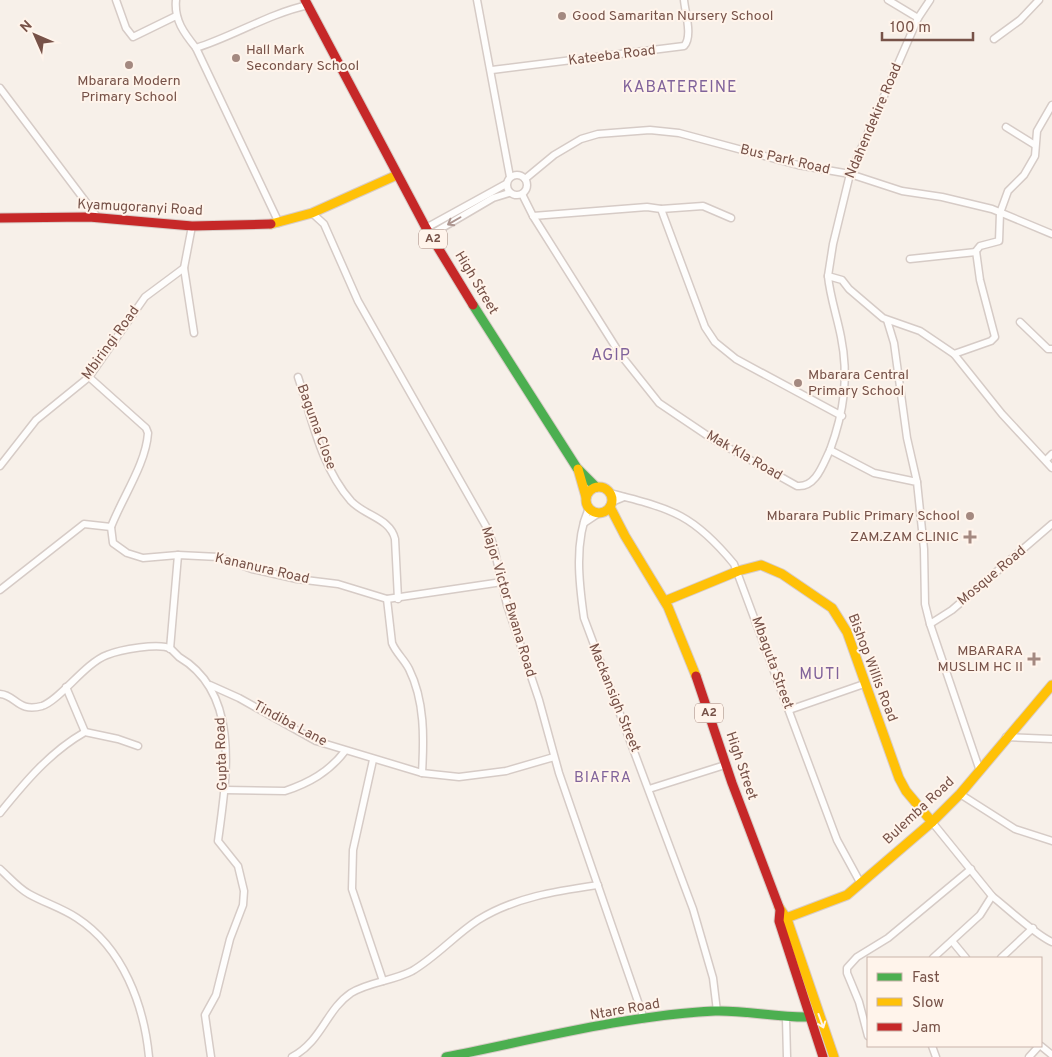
<svg xmlns="http://www.w3.org/2000/svg" width="1052" height="1057" viewBox="0 0 1052 1057" font-family="Overpass,sans-serif">
<style>
.lines{fill:none;stroke-linecap:round;stroke-linejoin:round}
.street-casing{stroke:#d6cbc6;stroke-width:9}
.fast-casing{stroke:#d8ccc7;stroke-width:11}
.slow-casing{stroke:#d8ccc7;stroke-width:11}
.jam-casing{stroke:#d8ccc7;stroke-width:11}
.street{stroke:#fefdfc;stroke-width:6}
.fast{stroke:#4caf50;stroke-width:9}
.slow{stroke:#ffc107;stroke-width:9}
.jam{stroke:#c62828;stroke-width:9}
.oneway{stroke:#ad9690}
.oneway2{stroke:#fff4eb}
.poi-dot{fill:#a48980;stroke:#fff4eb;stroke-width:2}
.labels{text-anchor:middle;dominant-baseline:central;stroke-width:4;stroke-linejoin:round;paint-order:stroke}
.shield{fill:#fff4eb;stroke:#a08379;stroke-width:1}
.shield-label{font-size:12px;font-weight:bold;fill:#775248}
.poi-label{font-size:14px;fill:#775248;stroke:#fff4eb;text-anchor:start}
.street-label{font-size:14px;fill:#775248;stroke:#fff4eb}
.neighbourhood-label{font-size:15px;letter-spacing:1px;fill:#80639b;stroke:#fff4eb}
.quarter-label{font-size:16px;letter-spacing:1px;fill:#80639b;stroke:#fff4eb}
</style>
<rect width="100%" height="100%" fill="#f7f0e9"/>
<g class="lines">
<defs>
<g id="street">
<polyline points="116,0 126,28 133,37 176,16"/>
<path d="M176,0c-2,20 8,33 20,48l83,175"/>
<polyline points="477,0 510,177"/>
<polyline points="888,0 918,18"/>
<polyline points="930,0 918,18 850,174 833,244 828,276 842,280 849,289 883,318 920,331 954,354 1002,414 1052,468"/>
<polyline points="994,39 1020,20 1039,0"/>
<path d="M196,48c38,-12 72,-34 112,-43"/>
<path d="M492,70l192,-24c9,-9 1,-34 0,-46"/>
<polyline points="0,88 98,218"/>
<polyline points="1006,127 1035,145"/>
<circle cx="517" cy="185" r="10"/>
<polyline points="525,179 554,155 581,139 598,134 650,130 679,133 798,165 850,174 902,191 942,197 992,209 1052,234"/>
<path d="M522,194l11,22 87,138 39,49 52,35 86,48c19,2 26,-22 33,-36l44,23 43,9 7,67 1,55 5,20 50,147"/>
<polyline points="661,209 703,206 731,218"/>
<polyline points="312,213 324,224 358,301 487,528 493,544 507,605 539,700 559,773 644,1019"/>
<polyline points="533,216 647,207 661,209 705,327 715,342 736,359 842,416"/>
<polyline points="192,226 184,268 194,333"/>
<polyline points="426,228 506,184"/>
<polyline points="430,235 493,198 509,193"/>
<polyline points="910,259 976,252"/>
<path d="M828,276c2,21 9,40 13,61 8,40 3,75 -11,113"/>
<polyline points="887,320 894,343 907,438 917,482"/>
<polyline points="1020,322 1048,349 1052,349"/>
<polyline points="954,354 991,341 995,337 980,280 976,251 980,246 999,241 1000,213 1008,191 1024,175 1035,156 1037,131 1052,105"/>
<path d="M89,377l57,51 2,5c-2,31 -26,65 -37,94"/>
<path d="M298,377c14,42 23,90 53,124 14,15 39,17 44,38l3,60"/>
<polyline points="1046,460 1052,454"/>
<polyline points="0,466 36,420 89,377 145,297 184,268"/>
<path d="M610,493c61,16 82,20 124,71l103,276 24,44"/>
<polyline points="612,502 624,497"/>
<path d="M589,508c-15,33 -10,75 -5,110l109,291 20,69 4,33"/>
<polyline points="584,523 599,513"/>
<polyline points="0,590 84,524 111,527 113,543 127,553 143,558 178,555 219,557 252,569 297,579 338,584 387,599 502,582"/>
<path d="M387,599l5,44c4,10 12,16 17,26 16,32 15,70 13,104"/>
<polyline points="930,624 952,610 1052,524"/>
<polyline points="170,649 178,555"/>
<polyline points="210,685 239,698 316,741 422,773 459,777 506,771 554,757"/>
<polyline points="66,687 85,732"/>
<path d="M0,694c16,1 18,19 42,12 18,-6 43,-43 65,-51 12,-5 53,-13 64,-6 2,2 5,5 8,8 63,37 47,123 39,184l20,25 6,25 -1,14 -13,34 -14,56 -11,20 6,42"/>
<polyline points="789,710 864,684"/>
<polyline points="1006,737 1052,739"/>
<polyline points="373,760 353,850 352,889 383,981"/>
<polyline points="649,789 725,765"/>
<path d="M225,790l60,1c24,-8 44,-19 60,-40"/>
<polyline points="960,794 1015,829 1052,841"/>
<path d="M0,813c25,-31 50,-61 85,-81l33,7 20,7"/>
<polyline points="932,822 992,896 980,915 933,958"/>
<path d="M0,869c9,8 18,19 29,25 16,9 33,14 48,24 46,30 67,87 72,139"/>
<path d="M992,896c15,12 45,40 60,46"/>
<polyline points="952,941 966,958"/>
<polyline points="1001,958 1033,928"/>
<polyline points="786,1018 787,1057"/>
<polyline points="868,1036 859,1002 847,973 847,968 857,957 888,938 971,869"/>
<polyline points="932,1046 936,1057"/>
<polyline points="1041,1046 1052,1055"/>
<path d="M292,1057c30,-16 34,-47 59,-64 17,-11 42,-12 61,-22 24,-14 43,-36 66,-51 37,-23 79,-29 120,-35"/>
<polyline points="1029,1057 1039,1046"/>
</g>
<g id="fast">
<polyline points="473,305 577,468 596,487"/>
<path d="M446,1057c86,-17 182,-42 269,-46 32,-1 63,7 95,6"/>
</g>
<g id="slow">
<polyline points="271,224 312,213 397,175"/>
<polyline points="578,469 586,497"/>
<circle cx="599" cy="500" r="13"/>
<polyline points="610,507 625,536 668,607 696,676"/>
<polyline points="665,601 738,571 761,565 782,574 832,608 847,632 899,778 906,791 932,822"/>
<polyline points="779,907 787,919 834,1057"/>
<polyline points="781,920 847,895 932,822 960,794 1052,685"/>
</g>
<g id="jam">
<polyline points="305,0 426,228 473,305"/>
<polyline points="0,218 89,217 192,226 271,224"/>
<polyline points="696,676 732,783 779,907"/>
<polyline points="780,910 779,921 823,1057"/>
</g>
</defs>
<use href="#street" class="street-casing"/>
<use href="#fast" class="fast-casing"/>
<use href="#slow" class="slow-casing"/>
<use href="#jam" class="jam-casing"/>
<use href="#street" class="street"/>
<use href="#fast" class="fast"/>
<use href="#slow" class="slow"/>
<use href="#jam" class="jam"/>
</g>
<defs><path id="oneway-shaft" d="M-6 0H5M1.5-3L5.5 0L1.5 3" fill="none" stroke-width="1.6" stroke-linecap="round" stroke-linejoin="round" transform="scale(1.25)"/></defs>
<use class="oneway" href="#oneway-shaft" transform="translate(454 221) rotate(150)"/>
<use class="oneway2" href="#oneway-shaft" transform="translate(821 1021) rotate(70)"/>
<g class="poi-dot">
<circle cx="562" cy="16" r="5"/>
<circle cx="236" cy="58" r="5"/>
<circle cx="129" cy="65" r="5"/>
<circle cx="798" cy="383" r="5"/>
<circle cx="970" cy="516" r="5"/>
<path d="M967.5 529.5h5v5h5v5h-5v5h-5v-5h-5v-5h5z"/>
<path d="M1031.5 651.5h5v5h5v5h-5v5h-5v-5h-5v-5h5z"/>
</g>
<g class="labels">
<g class="shield">
<rect x="419" y="229.5" width="28" height="19" rx="4"/>
<rect x="695" y="703.5" width="28" height="19" rx="4"/>
</g>
<g class="shield-label">
<text x="433" y="239">A2</text>
<text x="709" y="713">A2</text>
</g>
<g class="poi-label">
<text x="572" y="16">Good Samaritan Nursery School</text>
<text x="246" y="50">Hall Mark<tspan x="246" dy="16">Secondary School</tspan></text>
<text x="129" y="81" text-anchor="middle">Mbarara Modern<tspan x="129" dy="16">Primary School</tspan></text>
<text x="808" y="375">Mbarara Central<tspan x="808" dy="16">Primary School</tspan></text>
<text x="960" y="516" text-anchor="end">Mbarara Public Primary School</text>
<text x="959" y="537" text-anchor="end">ZAM.ZAM CLINIC</text>
<text x="1023" y="651" text-anchor="end">MBARARA<tspan x="1023" dy="16">MUSLIM HC II</tspan></text>
</g>
<g class="street-label">
<text transform="translate(612 56) rotate(-7)">Kateeba Road</text>
<text transform="translate(874 121) rotate(-67)">Ndahendekire Road</text>
<text transform="translate(785 160) rotate(13)">Bus Park Road</text>
<text transform="translate(140 208) rotate(3)">Kyamugoranyi Road</text>
<text transform="translate(476 283) rotate(59)">High Street</text>
<text transform="translate(111 343) rotate(-54)">Mbiringi Road</text>
<text transform="translate(316 427) rotate(70)">Baguma Close</text>
<text transform="translate(744 456) rotate(30)">Mak Kla Road</text>
<text transform="translate(262 569) rotate(13)">Kananura Road</text>
<text transform="translate(992 576) rotate(-40)">Mosque Road</text>
<text transform="translate(508 602) rotate(73)">Major Victor Bwana Road</text>
<text transform="translate(772 663) rotate(70)">Mbaguta Street</text>
<text transform="translate(872 668) rotate(69)">Bishop Willis Road</text>
<text transform="translate(614 698) rotate(68)">Mackansigh Street</text>
<text transform="translate(290 724) rotate(28)">Tindiba Lane</text>
<text transform="translate(222 754) rotate(-92)">Gupta Road</text>
<text transform="translate(741 766) rotate(71)">High Street</text>
<text transform="translate(919 811) rotate(-43)">Bulemba Road</text>
<text transform="translate(625 1010) rotate(-10)">Ntare Road</text>
</g>
<g class="neighbourhood-label">
<text x="603" y="778">BIAFRA</text>
</g>
<g class="quarter-label">
<text x="680" y="88">KABATEREINE</text>
<text x="611" y="356">AGIP</text>
<text x="820" y="675">MUTI</text>
</g>
</g>
<rect x="867" y="957" width="175" height="90" fill="#fff4eb" stroke="#c9b3aa"/>
<rect x="877" y="973" width="25" height="8" fill="#4caf50" stroke="#c9b3aa"/>
<text x="912" y="982" font-size="15" fill="#775248">Fast</text>
<rect x="877" y="998" width="25" height="8" fill="#ffc107" stroke="#c9b3aa"/>
<text x="912" y="1007" font-size="15" fill="#775248">Slow</text>
<rect x="877" y="1023" width="25" height="8" fill="#c62828" stroke="#c9b3aa"/>
<text x="912" y="1032" font-size="15" fill="#775248">Jam</text>
<g transform="translate(35 35) rotate(315)" stroke="#fff4eb" stroke-width="4" paint-order="stroke">
<path d="M0-4L9 19L0 12L-9 19Z" fill="#775248"/>
<text y="-8" font-size="14" font-weight="bold" text-anchor="middle" fill="#775248">N</text>
</g>
<path d="M882 32v8h91v-8" fill="none" stroke="#775248" stroke-width="2.5"/>
<text x="890" y="32" font-size="15" fill="#775248" stroke="#fff4eb" stroke-width="4" paint-order="stroke">100 m</text>
</svg>
